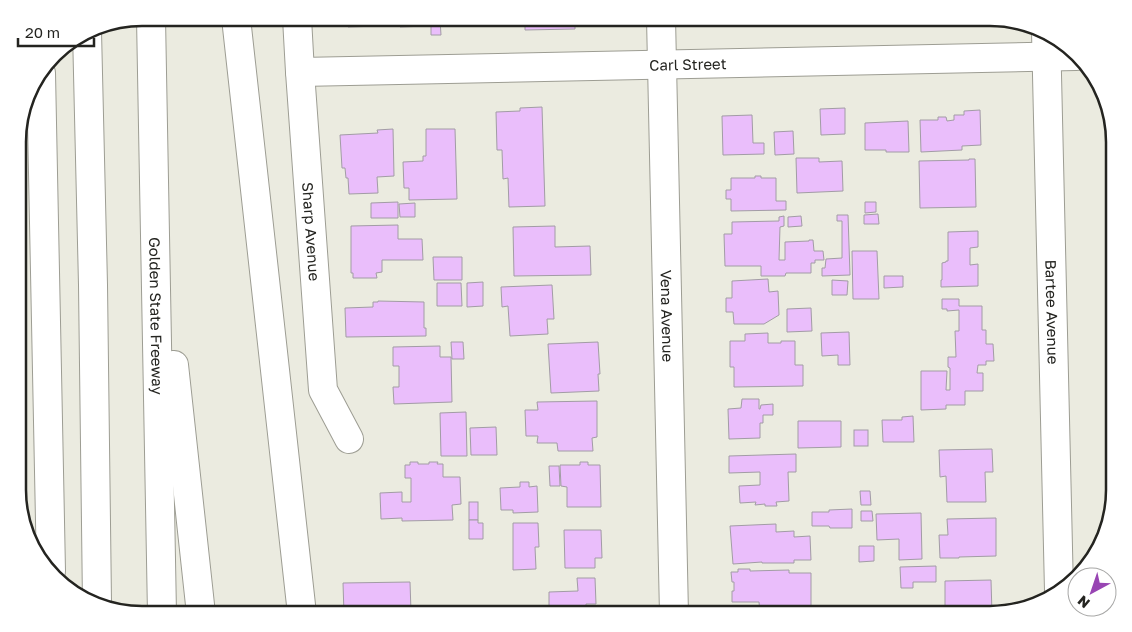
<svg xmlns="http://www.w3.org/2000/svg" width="1132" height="632" viewBox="0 0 1132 632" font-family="'Golos Text',sans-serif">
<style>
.building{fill:#eabefb;stroke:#a29ca5}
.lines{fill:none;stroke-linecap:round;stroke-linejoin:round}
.minor-casing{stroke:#9d9d93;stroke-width:30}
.highway-casing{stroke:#9d9d93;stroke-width:30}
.minor{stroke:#fff;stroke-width:28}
.highway{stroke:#fff;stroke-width:28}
.labels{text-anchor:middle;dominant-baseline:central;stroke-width:4;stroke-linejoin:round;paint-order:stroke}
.street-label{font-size:15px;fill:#242420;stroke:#fff}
.rim{fill:none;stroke:#242420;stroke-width:2.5}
</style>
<rect width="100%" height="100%" fill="#ebebe0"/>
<g class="building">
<polygon points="348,18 382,18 382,19 380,20 379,26 348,27"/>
<polygon points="400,18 426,18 427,26 400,27"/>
<rect x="473" y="18" width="26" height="5"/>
<polygon points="525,18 587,18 587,21 575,21 575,29 525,30"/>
<polygon points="851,18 878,18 878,23 851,24"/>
<polygon points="911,18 961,18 961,23 926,23 926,21 912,21"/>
<polygon points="431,20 440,20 441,35 431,35"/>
<polygon points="542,107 545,206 509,207 508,178 503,179 502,150 497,150 496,112 520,111 520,108"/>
<polygon points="845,108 845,134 821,135 820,109"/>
<polygon points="980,110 981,145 962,146 962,150 921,152 920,120 938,120 938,117 946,117 947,121 954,120 954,115 964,115 964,111"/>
<polygon points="752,115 753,143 764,143 764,154 723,155 722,116"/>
<polygon points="908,121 909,152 886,152 886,150 865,150 865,123"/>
<polygon points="393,129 394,176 377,177 378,193 349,194 348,178 346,178 345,168 342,168 340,135 378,133 377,130"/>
<polygon points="426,129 455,129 457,199 409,200 409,188 404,188 403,162 423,161 423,156 426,156"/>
<polygon points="793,131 794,154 775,155 774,132"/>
<polygon points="796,158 819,158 819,162 842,161 843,191 797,193"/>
<polygon points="969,159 975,159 976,207 920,208 919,161 969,160"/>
<polygon points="1108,164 1114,164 1114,203 1109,204"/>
<polygon points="755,176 761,176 761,178 776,178 776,201 786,201 786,210 731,211 731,199 726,199 726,190 731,190 731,178 755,178"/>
<polygon points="398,202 398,218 371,218 371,203"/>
<polygon points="865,202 876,202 876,212 865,213"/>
<polygon points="415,203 415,217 400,217 399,204"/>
<polygon points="878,214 879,224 864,224 864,215"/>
<polygon points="837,215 848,215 850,275 822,276 822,268 825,268 826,259 842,258 842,221 837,221"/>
<polygon points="784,216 784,226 780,227 779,260 785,260 785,242 809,241 809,240 813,240 814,251 823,251 824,260 815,260 815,263 811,263 811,273 786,273 785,276 761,276 761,266 725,266 724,234 732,234 732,222 779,221 779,217"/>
<polygon points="801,216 802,226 788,227 788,217"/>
<polygon points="398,225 398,239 422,239 423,260 382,260 382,272 376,273 377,278 353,278 353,273 351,273 351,226"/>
<polygon points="555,226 555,247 590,246 591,275 514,276 513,227"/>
<polygon points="978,231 978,247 970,248 970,265 978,264 978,286 941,287 941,280 942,280 942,263 946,262 946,261 948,261 948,232"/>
<polygon points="852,251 877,251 879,299 853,299"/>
<polygon points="433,257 462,257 462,280 434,280"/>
<polygon points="884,276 903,276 903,287 884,288"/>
<polygon points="768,279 769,292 778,291 779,315 764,324 734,324 733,312 726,312 726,298 732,298 732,281"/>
<polygon points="832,280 848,281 847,295 832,295"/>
<polygon points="483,282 483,306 467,307 467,283"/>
<polygon points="437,283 461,283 462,306 437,306"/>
<polygon points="552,285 554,319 547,319 548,334 510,336 508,306 502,307 501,287"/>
<polygon points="942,299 959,299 959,306 982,306 982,330 986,330 986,344 993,344 994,361 986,361 986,365 978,365 977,373 983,373 983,391 965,391 965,405 946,405 946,409 921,410 921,371 947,371 946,390 950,390 950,368 948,367 948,357 956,357 955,331 959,331 959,310 947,311 947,309 942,309"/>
<polygon points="378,301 424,302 424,328 426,328 426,336 346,337 345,308 373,307 373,302 378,302"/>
<polygon points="1111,303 1114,303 1114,321 1112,321"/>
<polygon points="811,308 812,331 787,332 787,309"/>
<polygon points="849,332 850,365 838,365 838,355 822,356 821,333"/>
<polygon points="768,333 768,343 781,343 781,341 795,341 795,365 803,365 803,386 734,387 734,367 730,367 730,341 745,341 745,334"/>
<polygon points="451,342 463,342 464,359 452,359"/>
<polygon points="598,342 600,374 598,374 599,391 551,393 548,344"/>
<polygon points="440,346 440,357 451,357 452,402 394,404 393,387 399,387 399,366 393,366 393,347"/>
<polygon points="1110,390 1114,390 1114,428 1111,428"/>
<polygon points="742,399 759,399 759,409 760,409 761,405 773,404 773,415 763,415 763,423 760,423 760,438 729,439 728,409 741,408"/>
<polygon points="597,401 597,437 592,438 593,451 558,451 557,443 537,443 538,436 526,436 525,410 538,410 537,402"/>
<polygon points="466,412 467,456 441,456 440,413"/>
<polygon points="913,416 914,442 883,442 882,420 902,420 902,417"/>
<polygon points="798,421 841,421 841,447 798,448"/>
<polygon points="496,427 497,455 471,455 470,428"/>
<rect x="854" y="430" width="14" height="16"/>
<polygon points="992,449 993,472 985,472 986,502 947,502 946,476 940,477 939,450"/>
<polygon points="796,454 796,472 788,472 789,501 776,502 777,506 765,506 765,504 755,505 756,502 740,503 739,486 760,485 760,472 729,473 729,456"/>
<polygon points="410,462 418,462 418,464 429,464 429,462 438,462 437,464 443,464 443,477 460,477 461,504 452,505 453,520 402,521 402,518 381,519 380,493 402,492 402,502 411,502 411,478 405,478 405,465 410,465"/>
<polygon points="580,462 588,462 588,465 600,465 601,507 567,507 567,487 561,486 560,465 580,465"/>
<polygon points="549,466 559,466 560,486 550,486"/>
<polygon points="520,482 529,482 529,487 537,486 538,512 513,513 513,510 501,510 500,488 520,487"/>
<polygon points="860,491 870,491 871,505 861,505"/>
<rect x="469" y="502" width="9" height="18"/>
<polygon points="852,509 852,528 830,528 829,526 812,526 812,512 829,512 829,510"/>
<polygon points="861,511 872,511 873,521 861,521"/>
<polygon points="921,513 922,559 899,560 899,539 877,540 876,514"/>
<polygon points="996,518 996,556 959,557 959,558 940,558 939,535 948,535 947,519"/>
<polygon points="469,520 478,520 478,523 483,523 483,539 469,539"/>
<polygon points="513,523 538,523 539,547 535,547 536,569 513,570"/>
<polygon points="776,524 776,532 794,531 794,537 810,536 811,560 794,560 794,563 762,563 762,562 733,564 730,526"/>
<polygon points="564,530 601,530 602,558 595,558 595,568 565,568"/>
<polygon points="859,546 874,546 874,561 859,562"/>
<polygon points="936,566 936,582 913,582 913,588 901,588 900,567"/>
<polygon points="738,569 750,569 750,571 789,570 789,573 811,573 811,614 760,614 759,602 732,602 732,591 734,591 734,582 732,582 731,572 738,572"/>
<polygon points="577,578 595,578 596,604 586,604 586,612 581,612 581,614 549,614 549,592 578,591"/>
<polygon points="991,580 992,614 934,614 934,609 945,608 945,581"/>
<polygon points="410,582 411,612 417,612 417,614 344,614 343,583"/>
</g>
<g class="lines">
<defs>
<g id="minor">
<path id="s1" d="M297,18l3,54 23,318 26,49"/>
<path id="s2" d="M661,18l13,596"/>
<path id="s3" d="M1046,32l13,559"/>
<path id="s4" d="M300,72l776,-16"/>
</g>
<g id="highway">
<path id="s5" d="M151,18l11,596"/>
<polyline points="236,18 302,614"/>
<polyline points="87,31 93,285 97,603"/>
<polyline points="41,73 51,571"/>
<polyline points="174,365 201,614"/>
</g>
</defs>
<use href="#minor" class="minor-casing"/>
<use href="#highway" class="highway-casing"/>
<use href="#minor" class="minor"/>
<use href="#highway" class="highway"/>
</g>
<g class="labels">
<g class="street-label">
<text stroke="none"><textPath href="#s4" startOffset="388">Carl Street</textPath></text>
<text stroke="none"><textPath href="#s1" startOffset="214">Sharp Avenue</textPath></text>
<text stroke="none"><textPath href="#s3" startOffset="280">Bartee Avenue</textPath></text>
<text stroke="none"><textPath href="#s5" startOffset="298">Golden State Freeway</textPath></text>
<text stroke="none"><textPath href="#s2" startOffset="298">Vena Avenue</textPath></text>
</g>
</g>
<path d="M0 0H1132V632H0ZM142 26H990A116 116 0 0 1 1106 142V490A116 116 0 0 1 990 606H142A116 116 0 0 1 26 490V142A116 116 0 0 1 142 26Z" fill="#fff" fill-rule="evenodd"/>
<path class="rim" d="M142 26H990A116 116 0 0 1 1106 142V490A116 116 0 0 1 990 606H142A116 116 0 0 1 26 490V142A116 116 0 0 1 142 26Z"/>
<g transform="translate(1092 592) rotate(220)"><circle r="24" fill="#ffffff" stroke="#a7a7a6"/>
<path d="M0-4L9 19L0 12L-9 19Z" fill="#9845b3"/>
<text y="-8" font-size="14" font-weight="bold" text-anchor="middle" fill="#242420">N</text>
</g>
<path d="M18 38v8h76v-8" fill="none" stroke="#242420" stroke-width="2.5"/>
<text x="25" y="38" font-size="15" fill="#242420" stroke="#ffffff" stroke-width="4" paint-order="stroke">20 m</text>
</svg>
